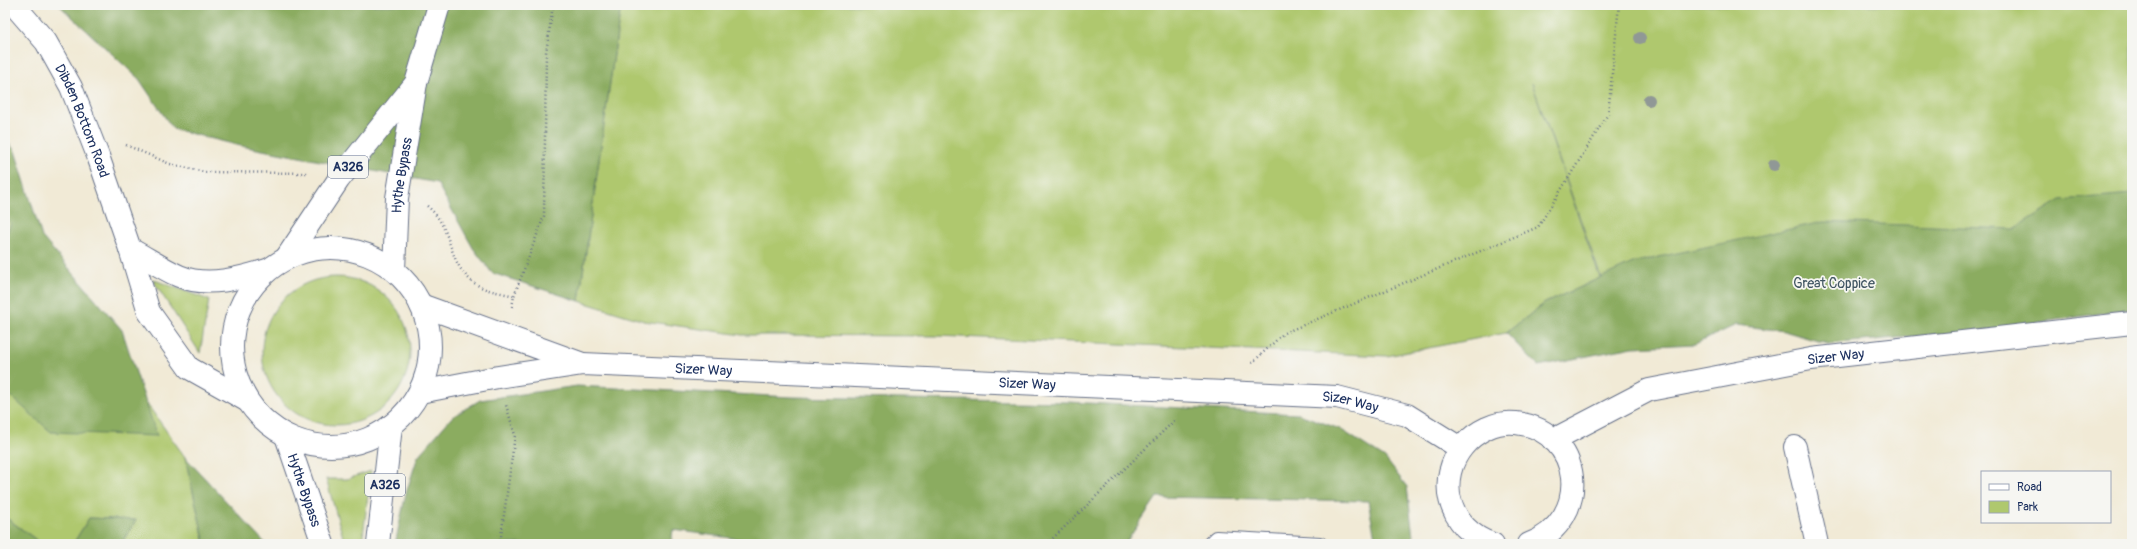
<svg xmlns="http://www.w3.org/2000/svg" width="2137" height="549" viewBox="0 0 2137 549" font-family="Pangolin,sans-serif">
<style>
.green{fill:#afc86e;stroke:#657c66}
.forest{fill:#8bac61;stroke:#536e60}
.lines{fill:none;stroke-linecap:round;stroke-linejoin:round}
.service-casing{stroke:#667088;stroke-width:16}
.minor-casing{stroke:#667088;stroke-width:24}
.tertiary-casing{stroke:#667088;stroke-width:24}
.primary-casing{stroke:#667088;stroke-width:24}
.path{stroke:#667088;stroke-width:2.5;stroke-dasharray:1 3;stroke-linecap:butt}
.service{stroke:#fff;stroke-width:14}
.minor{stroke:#fff;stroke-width:22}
.tertiary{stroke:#fff;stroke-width:22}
.primary{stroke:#fff;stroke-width:22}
.tree{fill:#909896}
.labels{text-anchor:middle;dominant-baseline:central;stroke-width:3.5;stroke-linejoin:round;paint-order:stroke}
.shield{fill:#f6f6f2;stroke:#5d6b8a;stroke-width:1}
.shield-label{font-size:13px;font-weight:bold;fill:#1b2f5e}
.street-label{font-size:14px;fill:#1b2f5e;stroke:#f6f6f2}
.park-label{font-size:14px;fill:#405562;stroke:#f6f6f2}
</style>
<rect width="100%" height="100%" fill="#f6f6f2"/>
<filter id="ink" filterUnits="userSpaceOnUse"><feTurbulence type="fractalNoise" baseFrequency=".025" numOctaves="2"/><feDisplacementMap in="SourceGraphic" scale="8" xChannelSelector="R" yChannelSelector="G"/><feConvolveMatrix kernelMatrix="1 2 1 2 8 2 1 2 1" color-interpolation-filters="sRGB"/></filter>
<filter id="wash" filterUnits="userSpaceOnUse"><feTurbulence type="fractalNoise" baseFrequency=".012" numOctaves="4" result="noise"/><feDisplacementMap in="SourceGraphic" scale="16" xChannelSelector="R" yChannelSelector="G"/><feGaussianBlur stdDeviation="0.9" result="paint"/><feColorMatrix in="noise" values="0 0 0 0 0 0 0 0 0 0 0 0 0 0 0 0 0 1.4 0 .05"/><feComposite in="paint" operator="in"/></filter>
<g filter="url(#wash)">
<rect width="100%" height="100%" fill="#f1ead6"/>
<g class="green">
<polygon points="621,5 2132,5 2132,248 1615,317 1532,83 1600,278 1545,303 1506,333 1387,356 937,336 742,335 644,321 579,301"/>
<polygon points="5,205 185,457 205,544 121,544 136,520 89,518 73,544 42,544 5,517"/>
<circle cx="336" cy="351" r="74"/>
<polygon points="152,279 209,300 200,353"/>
<polygon points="371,471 362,544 345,544 326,479 347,479"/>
</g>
<g class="forest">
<polygon points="59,5 621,5 579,301 492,273 473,248 437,183 241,146 173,129 139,79"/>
<polygon points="5,138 15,151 42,237 122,330 157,436 51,432 5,391 5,237 11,223 5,219"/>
<polygon points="2132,194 2132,309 1987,330 1828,344 1784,331 1736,325 1695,344 1633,347 1538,366 1506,333 1545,303 1635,262 1823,222 2014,229 2061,200"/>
<polygon points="577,386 792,397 1068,402 1299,414 1340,429 1385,458 1407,487 1414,544 1375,538 1368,501 1157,497 1125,544 775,544 673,530 671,544 395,544 406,493 418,456 452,417 480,400"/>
<polygon points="185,457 266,544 205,544"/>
<polygon points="5,517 42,544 5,544"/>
<polygon points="89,518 136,520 121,544 73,544"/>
</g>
</g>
<g filter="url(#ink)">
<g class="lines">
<defs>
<polyline id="service" points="1210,544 1216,538 1320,544"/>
<polyline id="minor" points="1795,447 1817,544"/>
<g id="tertiary">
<path id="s1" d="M14,5l32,37 25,45 27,69 32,93 19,63 40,56 57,32"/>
<path d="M130,249c17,9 33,20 49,27 28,12 62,2 88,-6"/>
<polyline points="421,305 580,363"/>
<path id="s2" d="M420,392l78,-15 85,-13 754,33 70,18 53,33"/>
<path id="s3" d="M1553,440l96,-50 162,-31 321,-36"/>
<path d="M1493,544c-11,-3 -20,-9 -28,-17 -30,-33 -17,-81 22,-99 8,-4 19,-6 29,-5 68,8 77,97 13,121"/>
</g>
<g id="primary">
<circle cx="331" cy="347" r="99"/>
<polyline points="287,257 339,179 416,83"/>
<path id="s4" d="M394,270l3,-72 19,-115 23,-78"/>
<path id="s5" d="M286,436l37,108"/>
<polyline points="378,544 391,426"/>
</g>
</defs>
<use href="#service" class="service-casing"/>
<use href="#minor" class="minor-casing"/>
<use href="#tertiary" class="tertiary-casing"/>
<use href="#primary" class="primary-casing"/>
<g class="path">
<polyline points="126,145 170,164 205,172 307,173"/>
<path d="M427,206c29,23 18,63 54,81 10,5 23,6 33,9"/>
<polyline points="512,307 514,296 544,216 546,53 553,5"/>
<polyline points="1252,363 1284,333 1538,227 1608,114 1619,5"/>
<polyline points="500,544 515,435 506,405"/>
<polyline points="1047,544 1175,420"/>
</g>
<use href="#service" class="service"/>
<use href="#minor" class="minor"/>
<use href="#tertiary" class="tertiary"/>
<use href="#primary" class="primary"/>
</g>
<g class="tree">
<circle cx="1640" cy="38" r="6"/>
<circle cx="1649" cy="100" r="6"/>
<circle cx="1774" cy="165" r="6"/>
</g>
</g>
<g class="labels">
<g class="shield">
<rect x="328" y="156" width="40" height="22" rx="3"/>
<rect x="365" y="474" width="40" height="22" rx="3"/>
</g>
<g class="shield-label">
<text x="348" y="167">A326</text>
<text x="385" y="485">A326</text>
</g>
<g class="street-label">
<text stroke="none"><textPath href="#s1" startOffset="136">Dibden Bottom Road</textPath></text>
<text stroke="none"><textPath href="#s4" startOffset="95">Hythe Bypass</textPath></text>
<text stroke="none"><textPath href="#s3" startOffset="298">Sizer Way</textPath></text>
<text stroke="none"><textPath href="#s2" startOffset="286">Sizer Way</textPath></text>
<text stroke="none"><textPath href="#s2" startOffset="610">Sizer Way</textPath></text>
<text stroke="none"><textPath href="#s2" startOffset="934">Sizer Way</textPath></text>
<text stroke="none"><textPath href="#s5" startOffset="57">Hythe Bypass</textPath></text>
</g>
<g class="park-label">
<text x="1834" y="283">Great Coppice</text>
</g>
</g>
<rect width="2137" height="549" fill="none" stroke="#f6f6f2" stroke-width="20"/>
<rect x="1981" y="471" width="130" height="52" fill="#f6f6f2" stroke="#9ea6b7"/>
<rect x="1989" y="484" width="20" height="6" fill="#ffffff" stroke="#9ea6b7"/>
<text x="2017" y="491" font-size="12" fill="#1b2f5e">Road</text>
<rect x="1989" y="501" width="20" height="12" fill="#afc86e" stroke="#9ea6b7"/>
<text x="2017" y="511" font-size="12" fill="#1b2f5e">Park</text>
</svg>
